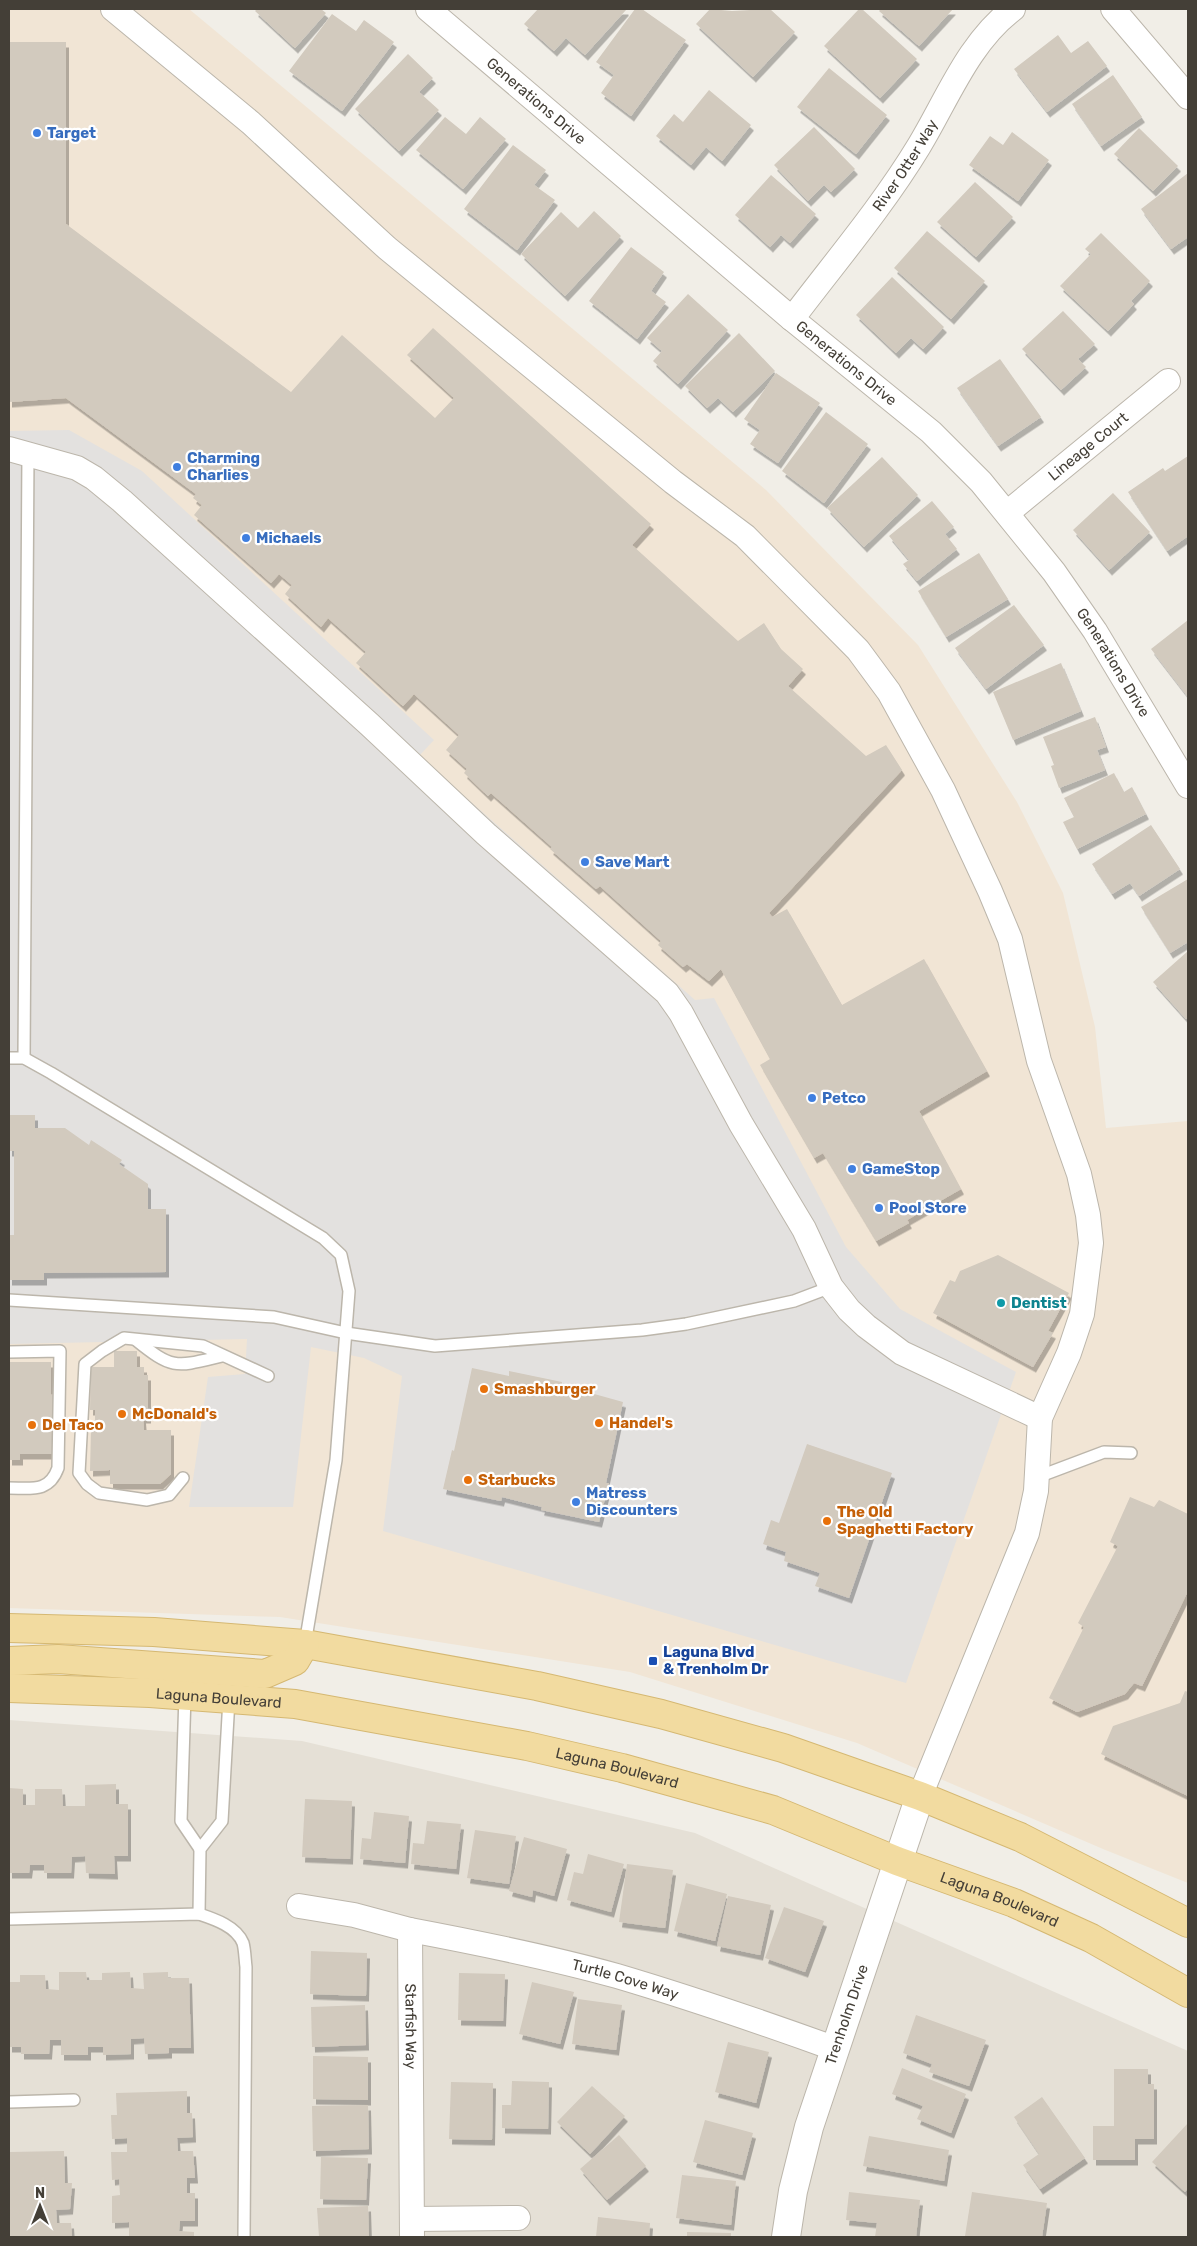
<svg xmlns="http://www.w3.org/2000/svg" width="1197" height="2246" viewBox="0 0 1197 2246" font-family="Rubik,sans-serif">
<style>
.residential{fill:#e5e0d6}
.commercial{fill:#f1e5d5}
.parking{fill:#e3e1df}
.building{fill:#d2cabe;filter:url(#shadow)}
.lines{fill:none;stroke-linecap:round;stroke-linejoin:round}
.service-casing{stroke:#bcb6ab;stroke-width:14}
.minor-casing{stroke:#bcb6ab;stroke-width:26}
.tertiary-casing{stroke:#bcb6ab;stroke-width:30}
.primary-casing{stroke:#d5b872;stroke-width:30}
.service{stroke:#fff;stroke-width:11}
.minor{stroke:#fff;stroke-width:24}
.tertiary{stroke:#fff;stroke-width:28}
.primary{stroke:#f2dba0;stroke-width:28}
.shop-dot{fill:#3f7fe0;stroke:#fff;stroke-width:2}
.culture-dot{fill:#0f9aa8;stroke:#fff;stroke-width:2}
.food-dot{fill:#e8710a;stroke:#fff;stroke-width:2}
.transit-dot{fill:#1a4fb4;stroke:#fff;stroke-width:2}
.labels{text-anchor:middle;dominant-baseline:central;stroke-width:4.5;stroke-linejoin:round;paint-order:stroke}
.street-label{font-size:15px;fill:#443f37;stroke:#fff}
.shop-label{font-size:15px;font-weight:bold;fill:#366cbe;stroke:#fff;text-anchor:start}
.culture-label{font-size:15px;font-weight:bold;fill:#0d838f;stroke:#fff;text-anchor:start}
.food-label{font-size:15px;font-weight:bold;fill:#c56008;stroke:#fff;text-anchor:start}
.transit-label{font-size:15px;font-weight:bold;fill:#164399;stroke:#fff;text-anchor:start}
</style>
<defs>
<filter id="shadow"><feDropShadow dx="3" dy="5.5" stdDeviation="0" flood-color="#0004"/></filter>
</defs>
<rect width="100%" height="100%" fill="#f1eee7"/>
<polygon class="residential" points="9,1720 302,1741 695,1833 1188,2051 1188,2237 9,2237"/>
<polygon class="commercial" points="9,9 189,9 766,490 918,645 1017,802 1063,893 1095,1027 1106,1128 1188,1121 1188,1883 1103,1849 857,1743 630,1672 280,1617 9,1608"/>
<polygon class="parking" points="69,430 142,471 434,740 419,756 695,1000 714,998 846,1247 900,1309 1016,1372 906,1683 383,1531 402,1376 364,1358 311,1347 293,1507 189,1507 208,1377 245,1374 247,1339 9,1344 9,431"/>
<g class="building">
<polygon points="257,9 321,9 326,13 295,48 255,11"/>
<polygon points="538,9 625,9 626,10 585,55 566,38 554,51 524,24"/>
<polygon points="635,9 642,9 686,40 631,116 601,93 614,75 596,62"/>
<polygon points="710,9 732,11 770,9 795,32 753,77 696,24"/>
<polygon points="859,9 862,9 917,59 880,98 824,46"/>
<polygon points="881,9 953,9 919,46 879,11"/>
<polygon points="332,14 356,31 364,20 394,42 342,111 289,71"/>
<polygon points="1058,35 1071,53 1088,41 1107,66 1047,112 1014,69"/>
<polygon points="9,42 66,42 66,224 291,392 342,335 435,418 454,398 407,355 433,328 651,524 632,545 738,641 764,623 781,649 803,669 788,686 866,756 886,745 902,770 769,913 772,917 787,909 842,1005 924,959 987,1071 919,1111 961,1189 907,1220 909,1223 876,1241 823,1153 814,1158 760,1065 770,1059 721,969 709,981 687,964 683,967 658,945 661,941 600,886 596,889 550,849 552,847 491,793 488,796 464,773 467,769 446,750 459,735 414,694 403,706 356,663 366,652 328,618 321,627 285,594 292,585 279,574 271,583 194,515 202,505 193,498 196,494 66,398 9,402"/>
<polygon points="408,54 433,78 419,92 439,110 399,151 355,109"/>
<polygon points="829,68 887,115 856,154 797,107"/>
<polygon points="1113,75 1142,117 1101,146 1072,104"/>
<polygon points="709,90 751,125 722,161 706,147 691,165 656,136 674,114 683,122"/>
<polygon points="445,117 466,134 480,117 506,139 463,189 416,150"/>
<polygon points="814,127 855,169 831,192 824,185 808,201 774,165"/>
<polygon points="1139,128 1178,166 1153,191 1114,154"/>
<polygon points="1012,132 1049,160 1018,201 969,165 990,136 1003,145"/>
<polygon points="513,145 546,170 534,185 555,200 517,250 464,209"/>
<polygon points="1188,173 1188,237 1171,249 1141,209"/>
<polygon points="771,175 816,214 790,243 781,235 770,247 735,215"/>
<polygon points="975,182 1013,217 976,257 937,222"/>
<polygon points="594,211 621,236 565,296 521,254 561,212 578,228"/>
<polygon points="927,231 985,281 951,319 894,268"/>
<polygon points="1101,233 1150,281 1131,301 1134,304 1108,331 1060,286 1091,254 1085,249"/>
<polygon points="631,247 664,272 651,291 666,302 637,339 589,301"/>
<polygon points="892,277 944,327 923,349 911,338 896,353 856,315"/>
<polygon points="688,294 728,330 678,384 653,361 662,351 647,338"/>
<polygon points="1063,311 1095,344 1078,359 1086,367 1061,390 1022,349"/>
<polygon points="739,333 775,371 733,412 718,398 707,408 685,386"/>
<polygon points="1000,359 1041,417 998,446 957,388"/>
<polygon points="776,373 820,403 778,463 750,444 760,430 744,419"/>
<polygon points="826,412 868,444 824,503 782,471"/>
<polygon points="1188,456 1188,536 1167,551 1128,492 1163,468 1165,471"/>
<polygon points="882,457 918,495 864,547 827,508"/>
<polygon points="1113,493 1150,532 1109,570 1073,530"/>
<polygon points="932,501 954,527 945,534 957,549 917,581 903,564 909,560 889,536"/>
<polygon points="979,553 1008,599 946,637 918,591"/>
<polygon points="1014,605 1044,645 986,689 955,648"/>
<polygon points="1188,620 1188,697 1151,649"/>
<polygon points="1061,663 1081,711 1013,740 993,692"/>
<polygon points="1095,717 1106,747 1097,750 1105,770 1059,788 1051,766 1054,765 1043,737"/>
<polygon points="1114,773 1124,792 1132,787 1146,814 1077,849 1063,822 1074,817 1064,798"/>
<polygon points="1151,825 1180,869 1139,896 1130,883 1112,894 1092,864"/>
<polygon points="1188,879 1188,942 1170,953 1141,907"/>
<polygon points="1188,951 1188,1017 1186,1019 1153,982"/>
<polygon points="9,1115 35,1115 35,1128 65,1128 89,1145 91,1140 122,1160 119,1164 148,1184 148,1209 166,1209 166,1272 44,1273 44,1280 9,1280 9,1235 14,1235 14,1151 9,1151"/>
<polygon points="998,1255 1069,1293 1048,1331 1053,1333 1033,1367 933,1313 950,1280 955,1282 960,1271"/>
<polygon points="114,1351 137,1351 137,1367 144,1367 144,1375 148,1375 148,1418 143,1418 144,1430 171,1430 171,1474 160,1484 110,1484 110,1470 90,1471 91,1428 95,1428 95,1410 90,1410 91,1367 114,1367"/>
<polygon points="9,1362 51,1362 51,1395 55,1394 54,1454 20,1454 20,1460 9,1460"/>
<polygon points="472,1368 509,1376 509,1371 562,1382 562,1385 623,1402 606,1483 609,1483 599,1522 541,1510 542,1507 502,1497 501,1501 443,1489 452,1450 454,1451"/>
<polygon points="807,1444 892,1473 849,1598 815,1586 820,1573 784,1561 786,1552 763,1544 771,1520 779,1523"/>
<polygon points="1130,1497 1154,1507 1159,1500 1188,1514 1188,1591 1142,1686 1134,1683 1125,1694 1077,1712 1049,1698 1084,1627 1078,1623 1118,1546 1110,1542"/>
<polygon points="1185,1691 1188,1692 1188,1796 1101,1754 1113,1726 1180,1703"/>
<polygon points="116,1784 116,1804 128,1804 128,1856 114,1856 115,1874 86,1873 85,1856 72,1857 71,1873 44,1873 44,1865 30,1865 29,1873 9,1873 9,1788 23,1789 23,1805 35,1805 35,1789 62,1789 63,1806 85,1806 85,1785"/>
<polygon points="305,1799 352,1801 350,1859 302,1857"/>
<polygon points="374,1812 409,1816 405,1863 360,1859 362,1838 371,1839"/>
<polygon points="427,1821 461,1824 456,1869 411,1864 413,1843 424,1844"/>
<polygon points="475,1830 516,1836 509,1884 467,1878"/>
<polygon points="524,1837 567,1849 554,1896 533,1890 532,1897 509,1891"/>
<polygon points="588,1854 624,1864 611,1912 567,1900 574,1872 583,1874"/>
<polygon points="627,1864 673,1870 665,1928 619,1922"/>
<polygon points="686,1883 727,1894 715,1941 674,1931"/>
<polygon points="728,1896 771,1905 760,1955 717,1946"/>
<polygon points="784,1907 824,1921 805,1972 765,1958"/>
<polygon points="311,1951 367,1953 366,1996 310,1994"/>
<polygon points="59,1972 86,1972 87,1980 102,1980 102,1973 130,1972 131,1988 144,1989 143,1973 168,1972 168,1978 189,1978 191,2048 169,2048 169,2053 145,2054 144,2038 131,2039 131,2054 103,2055 103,2047 88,2047 88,2055 61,2055 61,2040 50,2040 49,2054 21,2054 21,2047 9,2047 9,1982 20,1982 20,1975 45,1975 46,1989 59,1990"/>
<polygon points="459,1973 505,1974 503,2021 458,2020"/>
<polygon points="532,1982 574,1992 560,2044 519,2034"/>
<polygon points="578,1999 622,2005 616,2050 572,2044"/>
<polygon points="365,2005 366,2045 312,2047 311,2007"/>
<polygon points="916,2015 986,2040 969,2086 929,2072 932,2064 903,2053"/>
<polygon points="728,2042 769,2052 756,2103 715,2092"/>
<polygon points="313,2056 368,2057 368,2100 313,2099"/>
<polygon points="902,2068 966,2094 951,2133 917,2119 923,2106 892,2094"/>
<polygon points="1114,2069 1148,2069 1148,2084 1154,2084 1154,2139 1135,2139 1135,2160 1093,2160 1093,2126 1114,2126"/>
<polygon points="512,2081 549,2082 548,2129 502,2128 502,2105 511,2105"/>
<polygon points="451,2082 493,2083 492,2140 449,2139"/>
<polygon points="592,2086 625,2116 590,2154 557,2122"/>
<polygon points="187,2091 187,2113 192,2113 193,2137 177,2138 178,2151 193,2151 195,2178 187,2178 187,2193 195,2193 195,2221 180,2221 179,2231 194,2232 194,2237 129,2237 129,2222 112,2223 112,2196 120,2195 119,2179 112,2180 111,2152 127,2152 127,2138 112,2139 111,2115 117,2115 116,2093"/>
<polygon points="1042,2097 1085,2158 1040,2189 1023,2165 1039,2154 1014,2117"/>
<polygon points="368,2105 369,2149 313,2151 312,2106"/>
<polygon points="705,2120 753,2133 742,2175 693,2162"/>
<polygon points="1188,2123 1188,2188 1185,2192 1152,2162"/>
<polygon points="619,2135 646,2166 607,2200 580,2169"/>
<polygon points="869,2136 949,2150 944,2181 863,2166"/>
<polygon points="64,2151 65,2183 72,2183 70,2209 56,2210 57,2223 71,2223 72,2237 9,2237 9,2152"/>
<polygon points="321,2157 368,2158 366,2200 320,2199"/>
<polygon points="682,2175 736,2181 731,2225 676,2218"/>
<polygon points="849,2192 920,2200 916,2237 875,2237 877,2223 846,2220"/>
<polygon points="972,2192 1047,2203 1042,2237 965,2236"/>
<polygon points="368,2206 369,2237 319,2237 317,2208"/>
<polygon points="598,2217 650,2223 649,2237 596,2237"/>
<polygon points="687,2232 731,2233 731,2237 687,2237"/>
</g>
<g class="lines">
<defs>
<g id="service">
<polyline points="9,1058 24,1058 51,1073 323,1238 341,1255 349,1291 336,1460 305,1644"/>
<polyline points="24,1058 28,453"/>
<polyline points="9,1300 274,1317 346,1333 435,1346 642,1330 686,1324 794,1301 831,1287"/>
<path d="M136,1340c37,30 40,27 86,16"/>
<path d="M9,1352l51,-1 -2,117c-9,25 -27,20 -49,20"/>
<polyline points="183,1478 169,1495 147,1500 99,1493 87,1484 79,1473 85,1364 102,1351 124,1338 203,1346 268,1376"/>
<polyline points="1035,1478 1104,1452 1131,1453"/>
<polyline points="185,1695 181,1821 200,1849"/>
<polyline points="199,1914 200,1849 222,1821 229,1699"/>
<path d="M9,1919l190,-5c15,5 37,12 44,29 2,7 2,17 3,24l-2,270"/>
<polyline points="9,2102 74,2100"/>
</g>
<g id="minor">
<polyline points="113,9 251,123 387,248 673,482 745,536 858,650 889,692 943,790 990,891 1010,939 1039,1061 1079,1174 1088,1215 1091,1243 1082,1314 1069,1353 1040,1418 1036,1491 1027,1533 920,1796"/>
<path id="s1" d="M428,9l364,310 139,113 50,50 73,90 41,59 93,155"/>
<polyline points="1113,9 1188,97"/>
<path id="s2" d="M792,319c43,-57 90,-112 127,-173 28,-46 49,-103 94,-137"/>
<polyline points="9,449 77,468 94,478 122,501 369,724 486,834 667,993 681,1013 741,1124 804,1229 831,1287 849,1310 866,1326 902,1353 1040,1418"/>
<path id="s3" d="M1007,513l161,-132"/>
<path id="s4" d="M299,1906l55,9 56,15 2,307"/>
<path id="s5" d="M410,1930c69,13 139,27 207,46 74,22 147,47 219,73"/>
<polyline points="412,2219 518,2218"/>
</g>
<g id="tertiary">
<path id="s6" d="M786,2237l7,-46 16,-64 111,-331"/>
</g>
<g id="primary">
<polyline points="9,1628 154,1632 305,1644 537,1686 661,1714 783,1748 920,1796 1020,1837 1188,1923"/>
<polyline points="9,1661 58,1659 265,1674 295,1661 305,1644"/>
<path id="s7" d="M9,1688l141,5 145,11 232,42 95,22 151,42 124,51 117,42 77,35 97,55"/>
</g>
</defs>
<use href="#service" class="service-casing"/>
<use href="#minor" class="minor-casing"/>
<use href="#tertiary" class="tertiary-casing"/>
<use href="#primary" class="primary-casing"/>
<use href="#service" class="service"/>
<use href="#minor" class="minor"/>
<use href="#tertiary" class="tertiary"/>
<use href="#primary" class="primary"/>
</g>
<g class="shop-dot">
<circle cx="37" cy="133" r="5"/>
<circle cx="177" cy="467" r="5"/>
<circle cx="246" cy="538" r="5"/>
<circle cx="585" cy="862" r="5"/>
<circle cx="812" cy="1098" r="5"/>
<circle cx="852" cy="1169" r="5"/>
<circle cx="879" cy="1208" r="5"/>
<circle cx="576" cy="1502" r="5"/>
</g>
<circle class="culture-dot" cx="1001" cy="1303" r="5"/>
<g class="food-dot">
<circle cx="484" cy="1389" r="5"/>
<circle cx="122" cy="1414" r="5"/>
<circle cx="599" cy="1423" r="5"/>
<circle cx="32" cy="1425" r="5"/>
<circle cx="468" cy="1480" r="5"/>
<circle cx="827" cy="1521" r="5"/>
</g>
<rect class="transit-dot" x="648" y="1656" width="10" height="10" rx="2.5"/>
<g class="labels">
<g class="street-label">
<text stroke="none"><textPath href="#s1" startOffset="142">Generations Drive</textPath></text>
<text stroke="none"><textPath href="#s2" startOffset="191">River Otter Way</textPath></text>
<text stroke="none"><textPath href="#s1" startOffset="548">Generations Drive</textPath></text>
<text stroke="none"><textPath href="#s3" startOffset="105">Lineage Court</textPath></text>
<text stroke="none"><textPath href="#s1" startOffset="952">Generations Drive</textPath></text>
<text stroke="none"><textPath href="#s7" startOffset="210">Laguna Boulevard</textPath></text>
<text stroke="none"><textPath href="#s7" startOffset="615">Laguna Boulevard</textPath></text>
<text stroke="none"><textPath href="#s7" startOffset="1020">Laguna Boulevard</textPath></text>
<text stroke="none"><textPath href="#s5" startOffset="221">Turtle Cove Way</textPath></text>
<text stroke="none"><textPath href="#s6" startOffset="231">Trenholm Drive</textPath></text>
<text stroke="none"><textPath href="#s4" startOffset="210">Starfish Way</textPath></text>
</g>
<g class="shop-label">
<text x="47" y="133">Target</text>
<text x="187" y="458">Charming<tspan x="187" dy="17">Charlies</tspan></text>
<text x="256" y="538">Michaels</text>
<text x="595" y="862">Save Mart</text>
<text x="822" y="1098">Petco</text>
<text x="862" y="1169">GameStop</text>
<text x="889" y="1208">Pool Store</text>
<text x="586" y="1493">Matress<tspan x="586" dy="17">Discounters</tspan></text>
</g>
<g class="culture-label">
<text x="1011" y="1303">Dentist</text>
</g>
<g class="food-label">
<text x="494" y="1389">Smashburger</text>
<text x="132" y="1414">McDonald's</text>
<text x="609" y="1423">Handel's</text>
<text x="42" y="1425">Del Taco</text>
<text x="478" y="1480">Starbucks</text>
<text x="837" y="1512">The Old<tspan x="837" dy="17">Spaghetti Factory</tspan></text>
</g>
<g class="transit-label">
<text x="663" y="1652">Laguna Blvd<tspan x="663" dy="17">&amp; Trenholm Dr</tspan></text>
</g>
</g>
<rect width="1197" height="2246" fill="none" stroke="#443f37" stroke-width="20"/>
<g transform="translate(40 2206)" stroke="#ffffff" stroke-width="4" paint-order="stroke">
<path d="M0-4L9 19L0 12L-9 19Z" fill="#443f37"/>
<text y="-8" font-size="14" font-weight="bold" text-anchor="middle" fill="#443f37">N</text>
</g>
</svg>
